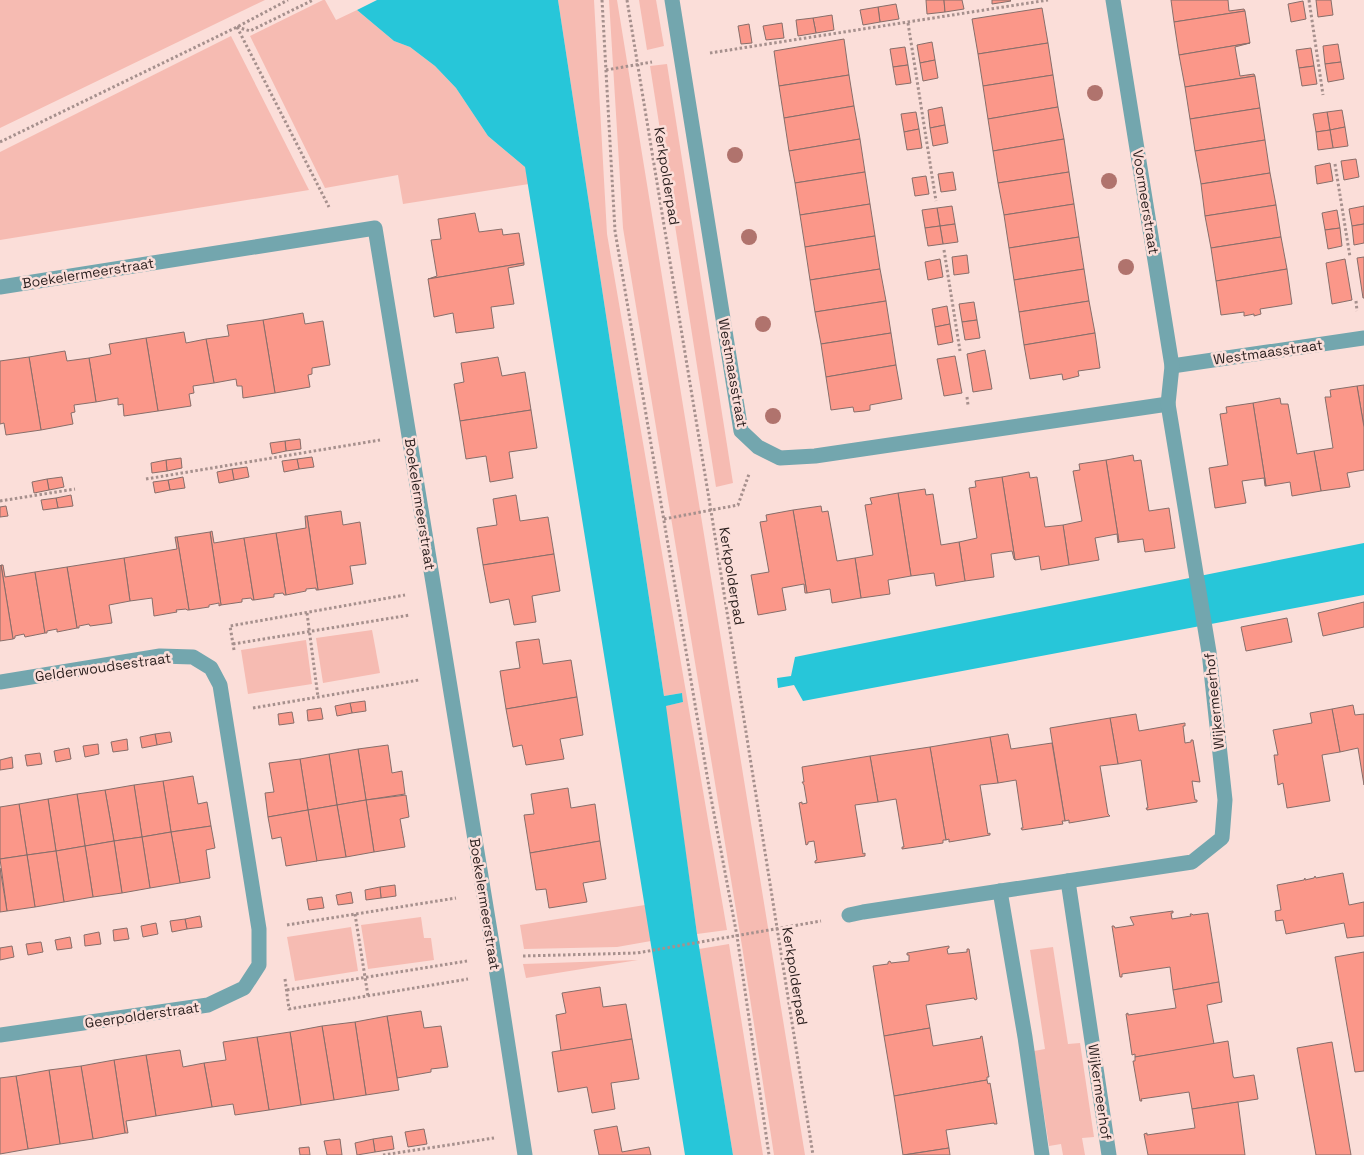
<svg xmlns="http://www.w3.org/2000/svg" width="1364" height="1155" viewBox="0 0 1364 1155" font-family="'Space Grotesk',sans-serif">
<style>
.green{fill:#f6bbb2}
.water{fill:#27c6d9}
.building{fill:#fb9789;stroke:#876e6a}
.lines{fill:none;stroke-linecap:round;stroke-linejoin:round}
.path{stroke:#a6908d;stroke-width:3;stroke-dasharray:2.5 2.5;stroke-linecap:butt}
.street{stroke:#73a6ae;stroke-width:15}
.tree{fill:#b0736d}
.labels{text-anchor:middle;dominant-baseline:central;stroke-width:5;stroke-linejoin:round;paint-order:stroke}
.street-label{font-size:14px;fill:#2a1f1e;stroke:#fbded9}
</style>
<rect width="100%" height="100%" fill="#fbded9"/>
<g class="green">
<polygon points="0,0 265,0 0,128"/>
<polygon points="323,0 325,0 336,20 357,10 394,41 410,47 435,66 456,88 488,136 525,167 529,184 403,204 398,175 325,188 250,36"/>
<polygon points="558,0 594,0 607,234 727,930 697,934 665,706 683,702 682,693 664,696"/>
<polygon points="609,0 617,0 805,1155 774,1155 742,946 623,228"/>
<polygon points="639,0 656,0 664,46 647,50"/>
<polygon points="231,36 309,190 0,240 0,152"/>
<polygon points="667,64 733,483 716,487 650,66"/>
<polygon points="372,630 380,673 323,683 316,638"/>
<polygon points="306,640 312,684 248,694 241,650"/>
<polygon points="645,905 651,941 617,947 524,949 520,925"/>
<polygon points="421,917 424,938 431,938 434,960 368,969 361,925"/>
<polygon points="351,927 358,971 295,981 287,937"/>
<polygon points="729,944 763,1155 733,1155 699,949"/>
<polygon points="1053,947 1068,1044 1080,1043 1094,1137 1082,1138 1085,1155 1063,1155 1061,1144 1049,1146 1034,1051 1045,1049 1030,950"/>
<polygon points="638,960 526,978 523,964"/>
</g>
<g class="water">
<polygon points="377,0 558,0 664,696 682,693 683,702 666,706 697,934 733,1155 685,1155 525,167 488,136 456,88 435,66 410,47 394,41 357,10"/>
<polygon points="1364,543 1364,595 803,701 794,685 778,688 777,678 791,676 795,657"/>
</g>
<g class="building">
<polygon points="926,0 944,0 945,12 927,14"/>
<polygon points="944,0 962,0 964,9 945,12"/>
<polygon points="992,0 1010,0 1011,1 992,4"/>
<polygon points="1171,0 1228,0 1229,11 1244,9 1245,11 1174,22"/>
<polygon points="1316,0 1331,0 1333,15 1318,17"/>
<polygon points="1303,1 1306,19 1291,22 1288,4"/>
<polygon points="896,4 899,19 880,22 878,7"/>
<polygon points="878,7 880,22 863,25 860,10"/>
<polygon points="1042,8 1048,43 978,54 972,19"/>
<polygon points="1245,11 1250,43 1179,55 1174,22"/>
<polygon points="832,15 834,30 816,33 813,18"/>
<polygon points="813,18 816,33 798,36 796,20"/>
<polygon points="782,23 784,38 766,40 763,26"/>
<polygon points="749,24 752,43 741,44 738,26"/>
<polygon points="844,39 849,75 779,86 774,51"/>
<polygon points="932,42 935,60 920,63 917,45"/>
<polygon points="1048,43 1053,75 983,86 978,54"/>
<polygon points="1250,43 1235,47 1240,76 1254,74 1255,76 1185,87 1179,55"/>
<polygon points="1338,44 1341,62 1325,64 1323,46"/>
<polygon points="905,47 908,65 893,67 890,49"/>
<polygon points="1311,48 1314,66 1299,68 1296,50"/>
<polygon points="935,60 938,78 923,81 920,63"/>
<polygon points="1341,62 1344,79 1328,82 1325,64"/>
<polygon points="908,65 911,83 896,85 893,67"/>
<polygon points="1314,66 1317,84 1302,86 1299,68"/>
<polygon points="849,75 854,106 784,118 779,86"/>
<polygon points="1053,75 1058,107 988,119 983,86"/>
<polygon points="1255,76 1260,108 1190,119 1185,87"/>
<polygon points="854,106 860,139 789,151 784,118"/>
<polygon points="942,107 945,125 930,128 928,110"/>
<polygon points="1058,107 1064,139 993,151 988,119"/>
<polygon points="1260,108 1265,140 1195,151 1190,119"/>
<polygon points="1342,110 1345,127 1330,130 1327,112"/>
<polygon points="916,112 919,129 904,132 901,114"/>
<polygon points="1327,112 1330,130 1316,132 1313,114"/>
<polygon points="945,125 948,143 933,146 930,128"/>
<polygon points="1345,127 1348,146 1333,148 1330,130"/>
<polygon points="919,129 922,148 907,150 904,132"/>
<polygon points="1330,130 1333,148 1318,150 1316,132"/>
<polygon points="860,139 865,172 795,183 789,151"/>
<polygon points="1064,139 1069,172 998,183 993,151"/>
<polygon points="1265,140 1270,173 1201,184 1195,151"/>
<polygon points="1356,159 1359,177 1344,180 1341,161"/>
<polygon points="1330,163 1333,181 1317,184 1315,166"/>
<polygon points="865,172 870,204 800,215 795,183"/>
<polygon points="953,172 956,190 941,192 938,174"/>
<polygon points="1069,172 1074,204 1004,215 998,183"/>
<polygon points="1270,173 1276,205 1205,216 1201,184"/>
<polygon points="926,176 929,194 915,196 912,178"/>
<polygon points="870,204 875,236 805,247 800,215"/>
<polygon points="1074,204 1079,237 1009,248 1004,215"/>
<polygon points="1276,205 1281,237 1211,248 1205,216"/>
<polygon points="952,206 955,224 940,226 937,208"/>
<polygon points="1364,206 1364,224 1352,226 1349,209"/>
<polygon points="937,208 940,226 925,228 922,210"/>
<polygon points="1337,210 1340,228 1325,230 1322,213"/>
<polygon points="475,213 479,232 502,229 503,235 519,233 524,263 428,279 437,276 431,240 441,239 438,219"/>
<polygon points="955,224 958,242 943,244 940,226"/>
<polygon points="1364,224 1364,243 1354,245 1352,226"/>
<polygon points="940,226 943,244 928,246 925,228"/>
<polygon points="1340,228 1342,246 1328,249 1325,230"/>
<polygon points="875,236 880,269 810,280 805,247"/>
<polygon points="1079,237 1084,269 1014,280 1009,248"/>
<polygon points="1281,237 1287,269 1216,281 1211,248"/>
<polygon points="967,255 969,273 954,275 952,257"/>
<polygon points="1364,257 1364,298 1363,298 1357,258"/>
<polygon points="940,259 943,277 928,280 925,262"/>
<polygon points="1345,259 1352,300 1332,304 1326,263"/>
<polygon points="524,263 524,265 508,268 514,304 491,307 494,328 456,333 453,313 434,317 428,279"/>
<polygon points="880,269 886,301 815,312 810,280"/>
<polygon points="1084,269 1089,301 1019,312 1014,280"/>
<polygon points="1287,269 1292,304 1260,309 1261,314 1254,316 1254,314 1244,316 1244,312 1221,315 1216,281"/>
<polygon points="886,301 891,333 821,344 815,312"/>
<polygon points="1089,301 1095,333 1024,345 1019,312"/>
<polygon points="974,302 977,320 962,322 959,304"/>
<polygon points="947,306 950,324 935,327 932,309"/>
<polygon points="303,313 305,324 323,321 330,365 312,368 312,374 308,375 310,387 275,393 263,320"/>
<polygon points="263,320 275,393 243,398 242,386 237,386 236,379 214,383 206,339 229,336 227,325"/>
<polygon points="977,320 980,338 965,340 962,322"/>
<polygon points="950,324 953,342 938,345 935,327"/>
<polygon points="184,332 186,343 206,339 214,383 193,386 194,393 189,394 191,406 158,411 146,338"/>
<polygon points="891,333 896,365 826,377 821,344"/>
<polygon points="1095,333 1100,368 1078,371 1079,376 1063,380 1062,374 1030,379 1024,345"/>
<polygon points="146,338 158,411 124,416 123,404 118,405 118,398 96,402 89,358 111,354 109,344"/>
<polygon points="985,350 992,389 973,392 967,354"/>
<polygon points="65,351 67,361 89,358 96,402 74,405 75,412 71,413 73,424 41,430 29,357"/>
<polygon points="955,356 962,393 944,396 937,359"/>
<polygon points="29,357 41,430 6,435 4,423 0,424 0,361"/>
<polygon points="498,357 502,376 525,372 531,410 460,421 454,384 464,382 461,363"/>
<polygon points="896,365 902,399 870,405 870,410 864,411 854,412 853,407 831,410 826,377"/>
<polygon points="1364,385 1364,427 1357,386"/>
<polygon points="1357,386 1364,427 1364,470 1347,473 1350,487 1321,491 1314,451 1333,448 1325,397 1331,397 1330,390"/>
<polygon points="1280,398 1281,404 1288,404 1297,454 1314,451 1321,491 1292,496 1290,482 1266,486 1253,403"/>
<polygon points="1253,403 1266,486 1265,486 1264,478 1242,481 1246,503 1215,508 1209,468 1228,465 1220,414 1227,413 1226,407"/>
<polygon points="531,410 537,448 509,452 513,478 490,482 486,456 466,459 460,421"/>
<polygon points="300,439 301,449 286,451 285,441"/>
<polygon points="285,441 286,451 272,454 270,443"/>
<polygon points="1133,455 1134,461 1141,460 1149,511 1169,508 1175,548 1145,552 1143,539 1119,542 1106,460"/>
<polygon points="312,457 314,467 299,469 297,459"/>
<polygon points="181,458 182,468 167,471 166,460"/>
<polygon points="297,459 299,469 284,472 282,461"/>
<polygon points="166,460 167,471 152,473 151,463"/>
<polygon points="1106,460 1119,542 1118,543 1117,534 1095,538 1099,560 1069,565 1063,525 1082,521 1073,471 1080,470 1079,464"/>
<polygon points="247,467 249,477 234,480 232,469"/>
<polygon points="232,469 234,480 219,483 217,472"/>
<polygon points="1029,472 1030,478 1037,477 1045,527 1063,525 1069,565 1041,570 1039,556 1015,560 1002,477"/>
<polygon points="62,477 64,487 49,490 47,479"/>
<polygon points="183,477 185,488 170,490 168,480"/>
<polygon points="1002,477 1015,560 1014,559 1012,551 991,554 994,577 965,581 959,542 977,538 969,488 976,487 975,481"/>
<polygon points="47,479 49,490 34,493 32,482"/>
<polygon points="168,480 170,490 155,493 153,482"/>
<polygon points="925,489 926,495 933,494 941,545 959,542 965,581 936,586 934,573 911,576 898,493"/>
<polygon points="898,493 911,576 888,580 890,594 861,598 855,558 873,555 865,505 872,504 870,498"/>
<polygon points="71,495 73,506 58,508 56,498"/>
<polygon points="516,495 520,521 548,517 554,554 483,565 477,528 497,525 493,499"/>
<polygon points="56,498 58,508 43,510 41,500"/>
<polygon points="6,506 8,516 0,517 0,507"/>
<polygon points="821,506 822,512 828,511 837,561 855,558 861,598 832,603 830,589 807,593 793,510"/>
<polygon points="793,510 807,593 805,593 804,584 782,588 786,610 758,615 751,575 769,572 760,522 767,521 766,515"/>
<polygon points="341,511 343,525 360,522 366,564 350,566 353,584 318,590 307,516"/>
<polygon points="305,516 307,516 318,590 316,590 316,588 306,589 306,591 286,595 276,533 306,528"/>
<polygon points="212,531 214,543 244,538 254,600 252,600 251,598 242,599 242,602 221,605 210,532"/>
<polygon points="210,532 221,605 219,606 219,603 209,605 209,607 189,610 177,537"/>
<polygon points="276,533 286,595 284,595 283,593 274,594 274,597 254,600 244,538"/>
<polygon points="175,537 177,537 189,610 187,610 186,609 176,610 177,612 154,616 152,598 130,601 124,558 177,549"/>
<polygon points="554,554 560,591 532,596 536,622 514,625 509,599 490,603 483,565"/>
<polygon points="124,558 130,601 109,605 112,623 90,626 89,624 79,626 79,628 77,628 67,567"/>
<polygon points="1,565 3,565 5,577 35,572 45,633 25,637 24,634 15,636 15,638 13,639"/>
<polygon points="1,565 13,639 0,641 0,566"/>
<polygon points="67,567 77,628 57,632 57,629 47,631 47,633 45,633 35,572"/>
<polygon points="1364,602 1364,627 1323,636 1318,613"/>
<polygon points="1287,618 1292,642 1246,651 1241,627"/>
<polygon points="539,639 543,664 571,660 577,697 506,709 500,671 520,668 516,642"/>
<polygon points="577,697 583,735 560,739 564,759 526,765 522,745 513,747 506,709"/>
<polygon points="365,701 366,711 352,713 350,703"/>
<polygon points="350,703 352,713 337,716 335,706"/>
<polygon points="1353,705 1355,715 1364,714 1364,785 1358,748 1340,752 1332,709"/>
<polygon points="321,708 323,719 308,721 307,710"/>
<polygon points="1332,709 1340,752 1322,755 1330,801 1287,808 1283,783 1278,785 1274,755 1278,755 1273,730 1312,723 1310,713"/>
<polygon points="292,712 294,723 279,725 278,714"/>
<polygon points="1136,714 1139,731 1185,723 1185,726 1183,726 1185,743 1191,742 1191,740 1193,740 1200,782 1192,781 1195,800 1197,800 1197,802 1147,810 1146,808 1148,808 1141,760 1118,764 1110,718"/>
<polygon points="1110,718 1118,764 1100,766 1108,814 1110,816 1069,823 1069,820 1065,821 1050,728"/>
<polygon points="170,732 172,742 157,745 155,734"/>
<polygon points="155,734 157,745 142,748 140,737"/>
<polygon points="1008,734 1011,749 1052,743 1065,821 1062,821 1063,824 1022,830 1021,828 1023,828 1016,780 998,783 990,737"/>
<polygon points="990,737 998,783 980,785 988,834 990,833 990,835 949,842 949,839 946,840 930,747"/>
<polygon points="127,739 128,750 113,752 111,742"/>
<polygon points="98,744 99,754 85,757 83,746"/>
<polygon points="388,745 392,773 402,771 405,794 366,800 358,749"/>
<polygon points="930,747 946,840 943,840 943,843 902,849 902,847 904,847 896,799 878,802 870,756"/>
<polygon points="69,748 71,759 56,762 54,751"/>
<polygon points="358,749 366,800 337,805 329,754"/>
<polygon points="40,753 42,764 27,766 25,755"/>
<polygon points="329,754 337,805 308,810 300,759"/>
<polygon points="870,756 878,802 855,805 863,854 865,853 865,856 815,863 815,861 817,860 814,841 808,842 808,844 806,845 799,803 802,802 802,804 807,803 804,785 802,782 804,782 802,767"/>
<polygon points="12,757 13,768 0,770 0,760"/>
<polygon points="300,759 308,810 268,817 265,793 274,792 269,763"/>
<polygon points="193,776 198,804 207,802 211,826 171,832 163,781"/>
<polygon points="163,781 171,832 142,837 134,785"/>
<polygon points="134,785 142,837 114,841 105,790"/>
<polygon points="568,788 571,808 595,804 600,841 530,853 524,815 534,814 531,794"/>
<polygon points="105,790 114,841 85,846 77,794"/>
<polygon points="77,794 85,846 56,851 48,799"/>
<polygon points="406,795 409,817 400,819 405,847 374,852 366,800"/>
<polygon points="48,799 56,851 27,855 19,804"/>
<polygon points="366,800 374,852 346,857 337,805"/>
<polygon points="19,804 27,855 0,859 0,807"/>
<polygon points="337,805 346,857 316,861 308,810"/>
<polygon points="308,810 317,861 286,866 281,837 272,839 268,817"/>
<polygon points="211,826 215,848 206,850 210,878 180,883 171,832"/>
<polygon points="171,832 180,883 150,888 142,837"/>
<polygon points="142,837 150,888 122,893 114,841"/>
<polygon points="114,841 122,893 93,897 85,846"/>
<polygon points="600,841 606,879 583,883 587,902 549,908 546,889 536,890 530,853"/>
<polygon points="85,846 93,897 64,902 56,851"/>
<polygon points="56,851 64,902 35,907 27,855"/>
<polygon points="27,855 35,907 7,911 0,859"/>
<polygon points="0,868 7,911 0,912"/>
<polygon points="1343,873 1349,905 1364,902 1364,936 1347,938 1344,923 1286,934 1283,920 1276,921 1275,911 1281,910 1277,885 1304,880 1305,878 1305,880 1314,878 1315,876 1316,878"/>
<polygon points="395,885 396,896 381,898 380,887"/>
<polygon points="380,887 381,898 366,900 365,890"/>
<polygon points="351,892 353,903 338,905 336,895"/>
<polygon points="322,897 324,908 309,910 307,899"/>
<polygon points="1173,911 1173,913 1171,913 1172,919 1191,916 1190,914 1192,914 1193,915 1208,913 1219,982 1173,990 1170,967 1122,974 1122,977 1120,977 1112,926 1114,926 1115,928 1134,925 1130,917"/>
<polygon points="200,916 202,927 187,929 185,919"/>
<polygon points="185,919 187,929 172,932 170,921"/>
<polygon points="156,923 158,934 143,937 141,926"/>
<polygon points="127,928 129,939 114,941 113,930"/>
<polygon points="99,932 101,944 85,946 84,935"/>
<polygon points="70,937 72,948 57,950 55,940"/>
<polygon points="41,942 43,952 28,955 26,944"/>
<polygon points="12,946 14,957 0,960 0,948"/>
<polygon points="949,946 949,948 947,949 948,954 967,952 967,949 969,949 977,999 975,1000 974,998 926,1005 930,1028 884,1036 873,966 888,964 888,962 890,961 891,963 909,961 909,955 907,955 907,953"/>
<polygon points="1364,952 1364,1071 1355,1072 1335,957"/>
<polygon points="1219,982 1222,1002 1207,1005 1214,1044 1135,1057 1135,1054 1132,1055 1126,1014 1128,1013 1128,1015 1176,1008 1173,990"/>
<polygon points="600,987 603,1007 626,1004 632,1039 561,1051 556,1015 566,1013 562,993"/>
<polygon points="421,1011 424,1028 441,1026 448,1067 431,1069 431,1072 397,1078 387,1016"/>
<polygon points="387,1016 399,1090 366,1095 355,1022"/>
<polygon points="355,1022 366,1095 334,1100 322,1026"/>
<polygon points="322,1026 334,1100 301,1105 290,1032"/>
<polygon points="930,1028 933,1046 981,1038 980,1037 982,1036 989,1077 987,1077 987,1080 894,1096 884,1036"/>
<polygon points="290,1032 301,1105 269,1110 257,1037"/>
<polygon points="257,1037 269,1110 235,1115 233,1104 212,1107 204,1063 226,1060 223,1042"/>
<polygon points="632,1039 639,1079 611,1083 615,1109 592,1113 587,1087 558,1092 552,1052"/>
<polygon points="1228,1041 1233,1076 1234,1078 1254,1075 1258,1099 1192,1109 1189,1092 1141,1099 1142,1101 1140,1101 1133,1061 1135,1061 1135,1057"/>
<polygon points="1332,1042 1351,1155 1316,1155 1297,1048"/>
<polygon points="180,1050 183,1067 204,1063 212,1107 156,1116 146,1055"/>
<polygon points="146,1055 156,1116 126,1121 128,1133 125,1133 114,1060"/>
<polygon points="114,1060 125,1133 93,1139 81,1066"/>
<polygon points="81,1066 93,1139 60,1144 49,1070"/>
<polygon points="49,1070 60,1144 28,1149 16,1076"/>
<polygon points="16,1076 28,1149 0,1154 0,1078"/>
<polygon points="987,1080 988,1084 990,1083 997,1124 994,1124 994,1123 946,1130 949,1148 903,1155 894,1096"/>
<polygon points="1238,1102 1245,1155 1148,1155 1144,1134 1147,1133 1147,1135 1195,1128 1192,1109"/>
<polygon points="617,1126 622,1152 649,1147 651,1155 599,1155 594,1130"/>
<polygon points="424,1129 427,1144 408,1147 405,1132"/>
<polygon points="392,1136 394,1149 375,1152 373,1139"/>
<polygon points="340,1139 342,1155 327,1155 324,1141"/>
<polygon points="373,1139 375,1152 357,1155 355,1143"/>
<polygon points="309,1147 310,1155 300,1155 299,1148"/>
<polygon points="949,1148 950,1155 904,1155"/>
</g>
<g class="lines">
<g class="path">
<polyline points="602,0 615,231 709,787 737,936 769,1155"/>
<polyline points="627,0 711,511 813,1155"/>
<polyline points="1309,0 1323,95"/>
<polyline points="908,23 936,201"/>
<polyline points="237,27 329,207"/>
<polyline points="237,27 250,31 313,0"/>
<polyline points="710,53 1048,0"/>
<polyline points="606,70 652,62"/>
<polyline points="0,142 237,27 288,0"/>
<polyline points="1335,164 1350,257"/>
<polyline points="944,250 960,351"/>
<polyline points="1356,301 1357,311"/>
<polyline points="967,397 968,405"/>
<polyline points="146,479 380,440"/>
<polyline points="0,501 75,489"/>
<polyline points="664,519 738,505 749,474"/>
<polyline points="307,613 318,697"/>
<polyline points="233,644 410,615"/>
<polyline points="234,650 230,626 405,595"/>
<polyline points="253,708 419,680"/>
<polyline points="355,914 368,996"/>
<polyline points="287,925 456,898"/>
<polyline points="523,956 637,953 821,921"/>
<polyline points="285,979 289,1009 468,979"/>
<polyline points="287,990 467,961"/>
<polyline points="383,1155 494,1138"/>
</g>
<g class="street">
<polyline points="672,0 741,431 758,447 780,458 815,456 1168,404"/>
<polyline points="0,287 375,228 497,974 525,1155"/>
<polyline points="1172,366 1364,338"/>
<polyline points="0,682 160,656 193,657 211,668 220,685 259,929 259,965 244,988 208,1005 0,1035"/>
<polyline points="1068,881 1109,1155"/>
<polyline points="1000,891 1025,1037 1042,1155"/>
<polyline points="849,915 863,912 1192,862 1222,838 1225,800 1209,652 1168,404 1172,366 1113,0"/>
</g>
</g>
<g class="tree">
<circle cx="1095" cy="93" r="8"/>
<circle cx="735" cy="155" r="8"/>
<circle cx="1109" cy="181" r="8"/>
<circle cx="749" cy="237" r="8"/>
<circle cx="1126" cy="267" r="8"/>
<circle cx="763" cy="324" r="8"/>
<circle cx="773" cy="416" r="8"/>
</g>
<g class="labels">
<g class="street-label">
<text transform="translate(667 176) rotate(81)">Kerkpolderpad</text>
<text transform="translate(1146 202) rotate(81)">Voormeerstraat</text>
<text transform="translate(88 273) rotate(-9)">Boekelermeerstraat</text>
<text transform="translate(1268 352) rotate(-8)">Westmaasstraat</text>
<text transform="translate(733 373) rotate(80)">Westmaasstraat</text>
<text transform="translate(420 504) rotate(81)">Boekelermeerstraat</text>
<text transform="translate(732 576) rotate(81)">Kerkpolderpad</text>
<text transform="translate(103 667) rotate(-8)">Gelderwoudsestraat</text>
<text transform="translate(1214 701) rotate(-96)">Wijkermeerhof</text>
<text transform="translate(485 904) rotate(81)">Boekelermeerstraat</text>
<text transform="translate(795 976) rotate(81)">Kerkpolderpad</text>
<text transform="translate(142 1015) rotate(-8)">Geerpolderstraat</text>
<text transform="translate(1100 1092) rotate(82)">Wijkermeerhof</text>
</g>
</g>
</svg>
